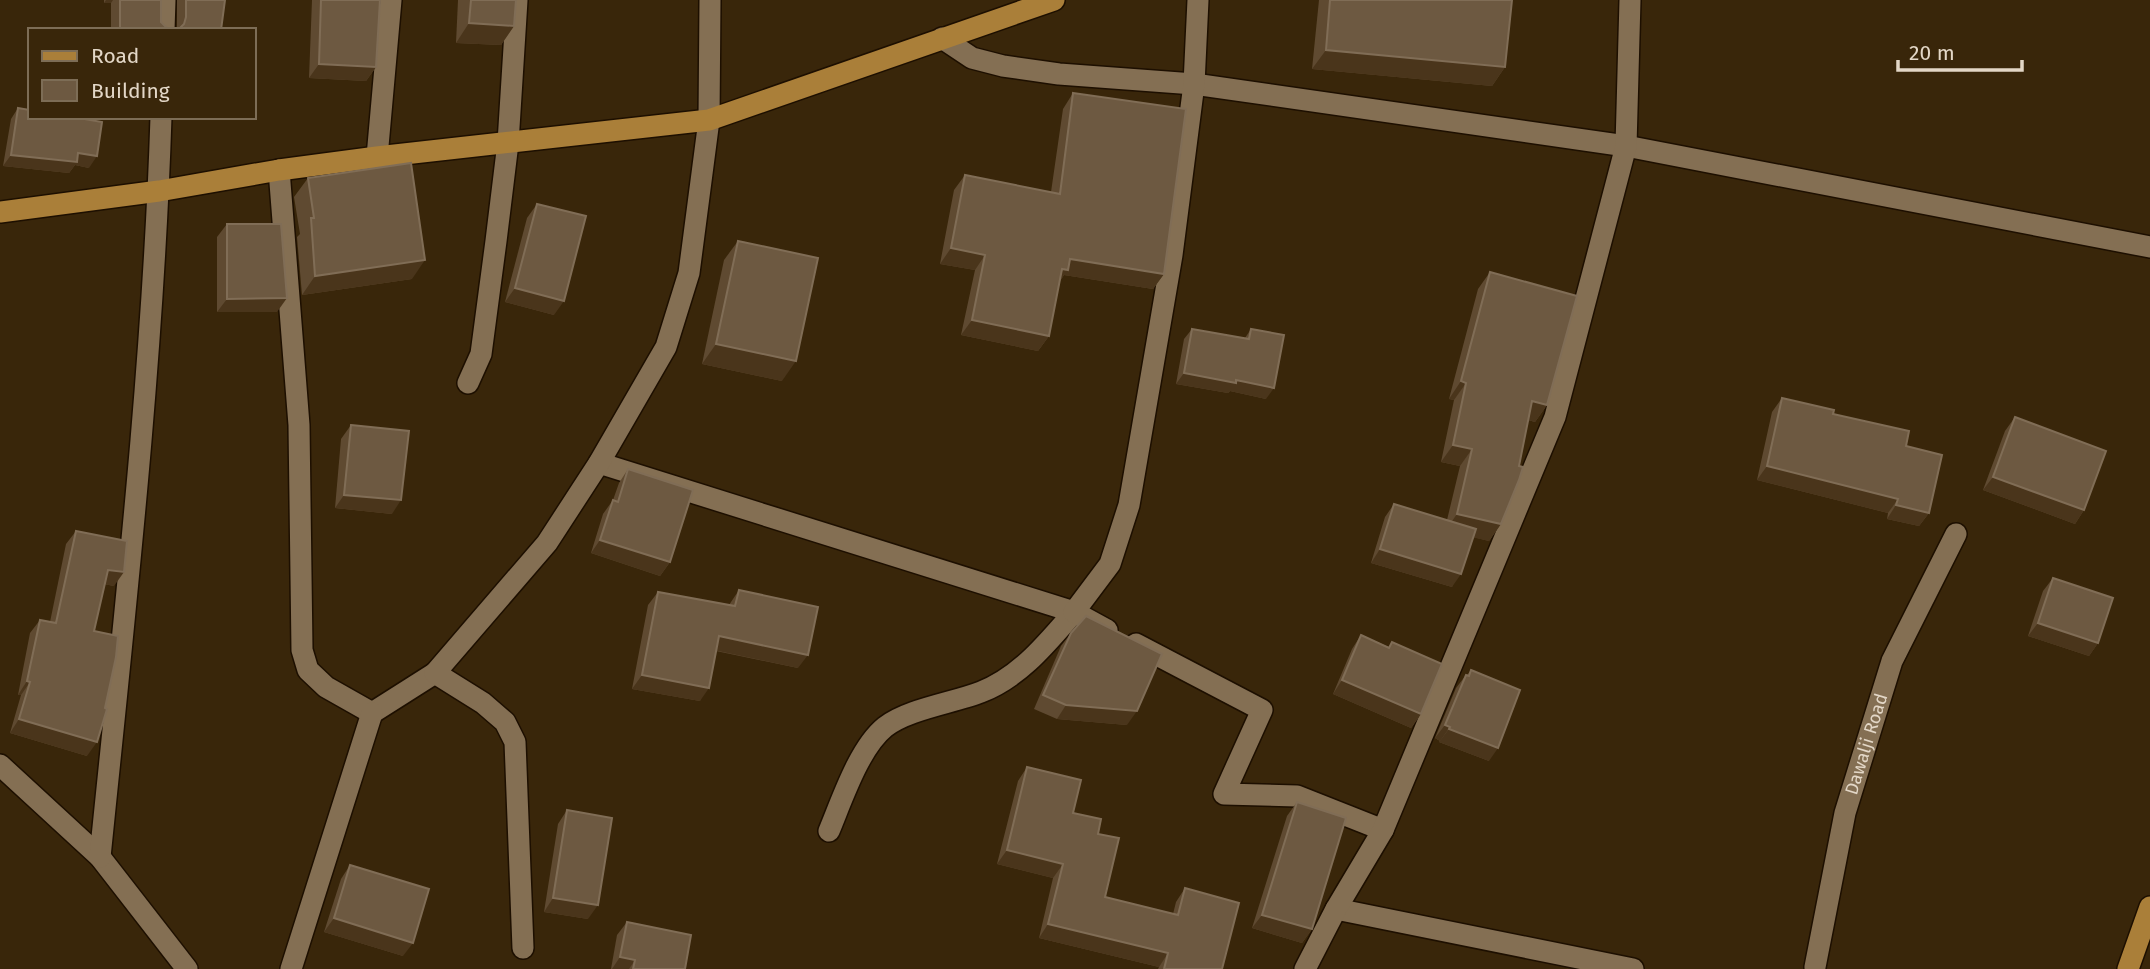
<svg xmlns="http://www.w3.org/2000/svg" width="2150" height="969" viewBox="0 0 2150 969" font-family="'Fira Sans',sans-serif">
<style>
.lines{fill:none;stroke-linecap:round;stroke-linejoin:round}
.minor-casing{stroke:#1d0f00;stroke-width:24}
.major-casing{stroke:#1d0f00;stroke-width:24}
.minor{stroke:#846f53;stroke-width:21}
.major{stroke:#aa7f39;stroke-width:21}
.wall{fill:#5f4a31}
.shaded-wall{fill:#4a351b}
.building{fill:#6d5941;stroke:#806d56;stroke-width:2}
.labels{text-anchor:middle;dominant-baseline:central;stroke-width:7;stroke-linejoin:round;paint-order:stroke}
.street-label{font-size:18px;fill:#e3d7c7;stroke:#39260a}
</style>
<rect width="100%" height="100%" fill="#39260a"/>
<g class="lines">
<defs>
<g id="minor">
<polyline points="164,30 165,0"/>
<polyline points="942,38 972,58 1003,66 1059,74 1194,84 1626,146 2150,247"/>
<polyline points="377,157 391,0"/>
<polyline points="279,170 299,425 302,650 308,670 326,687 372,713 435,673"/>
<polyline points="468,383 481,354 496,241 508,143 517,0"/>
<path d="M599,463l475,149c-27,31 -54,65 -93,80 -28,11 -73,17 -96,35 -26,21 -43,73 -56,104"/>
<polyline points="1107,630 1074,612 1110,564 1129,505 1172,255 1194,84 1198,0"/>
<polyline points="1136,644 1262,710 1224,794 1297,796 1383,830"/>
<polyline points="0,765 100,857 187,969"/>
<path d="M100,857c25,-246 53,-493 61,-740"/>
<polyline points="1336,909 1633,969"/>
<polyline points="523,948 515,742 505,722 483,703 435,673 547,543 599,463 666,347 689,273 709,120 710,0"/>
<path id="s1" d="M1815,967l30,-154 47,-152 64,-127"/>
<polyline points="291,969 372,713"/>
<polyline points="1305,969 1336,909 1383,830 1555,417 1626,146 1630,0"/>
</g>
<g id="major">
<polyline points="0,212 159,191 279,170 377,157 709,120 1054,0"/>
<polyline points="2128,969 2150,907"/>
</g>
</defs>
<use href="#minor" class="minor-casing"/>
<use href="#major" class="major-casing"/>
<use href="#minor" class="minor"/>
<use href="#major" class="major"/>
</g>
<g class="wall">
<polygon points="104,0 161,0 161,22 167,28 177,29 177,0 225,0 221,30 111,30 111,3 104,3"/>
<polygon points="312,0 380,0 376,67 366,81 309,78"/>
<polygon points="458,0 516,0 514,26 501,45 456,43"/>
<polygon points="1319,0 1512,0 1505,67 1492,86 1312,69"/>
<polygon points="1073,93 1164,274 1153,289 1064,275 1060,281 1049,336 1038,351 961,335 975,270 940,264 954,190 965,175 1051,192 1063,109"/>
<polygon points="18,108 89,168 75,165 69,173 3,166 11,119"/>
<polygon points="308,178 412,279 302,295 297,237 300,234 294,197"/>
<polygon points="537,204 554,315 505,302 527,218"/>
<polygon points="227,224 277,312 217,312 217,237"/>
<polygon points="738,241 782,381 702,364 724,260"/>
<polygon points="1490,272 1547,405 1535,422 1528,420 1501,524 1489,541 1473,537 1452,587 1371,563 1385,517 1394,504 1447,520 1460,466 1441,462 1454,400 1449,399 1478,289"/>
<polygon points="1192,329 1245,338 1251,329 1266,399 1230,391 1228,393 1176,384 1184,339"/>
<polygon points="1782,398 1833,414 1906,446 1929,513 1919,526 1887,519 1888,513 1757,480 1772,412"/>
<polygon points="2015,417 2084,510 2075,524 1983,490 2005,431"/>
<polygon points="351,425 392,514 335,508 341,439"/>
<polygon points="628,469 670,562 660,576 591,553 603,514 613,500 619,483"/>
<polygon points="76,531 114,586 104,584 94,631 87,756 10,733 21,695 18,695 30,633 40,620 50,622 66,544"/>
<polygon points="2053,578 2098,643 2089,656 2028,636 2043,591"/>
<polygon points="739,590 798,668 716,651 700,701 632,689 648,605 658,592 729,605"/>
<polygon points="1071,633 1127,725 1057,719 1034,709 1061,646"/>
<polygon points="1361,635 1389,647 1392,642 1421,714 1411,728 1333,694 1352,649"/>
<polygon points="1471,670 1489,761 1439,742 1440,741 1435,738 1456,688 1466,675 1467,675"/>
<polygon points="1027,767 1073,813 1098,834 1105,897 1173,914 1176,902 1185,888 1222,969 1158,969 1159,967 1039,938 1053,878 997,864 1018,781"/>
<polygon points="1297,802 1312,929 1302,943 1252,928 1287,816"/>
<polygon points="567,810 588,919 544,912 558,824"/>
<polygon points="350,865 403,956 324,932 341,879"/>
<polygon points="627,922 685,969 611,969 617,935"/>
</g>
<g class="shaded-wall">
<polygon points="106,0 113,0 111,3 104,3"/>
<polygon points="469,23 514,26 501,45 456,43"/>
<polygon points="1326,50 1505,67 1492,86 1312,69"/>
<polygon points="319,64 376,67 366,81 309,78"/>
<polygon points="78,153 97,156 89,168 75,165 69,173 3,166 11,155"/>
<polygon points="951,248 985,255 975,270 940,264"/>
<polygon points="1070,259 1164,274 1153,289 1064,275 1057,286 1063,269"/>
<polygon points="425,260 412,279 302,295 315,276"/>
<polygon points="515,288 564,301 554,315 505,302"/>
<polygon points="287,298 277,312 217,312 227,299"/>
<polygon points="972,320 1049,336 1038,351 961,335"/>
<polygon points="716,344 796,361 782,381 702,364"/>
<polygon points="1184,373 1236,380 1274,388 1266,399 1230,391 1228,393 1176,384"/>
<polygon points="1461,381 1466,383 1454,400 1449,399"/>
<polygon points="1532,401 1547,405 1535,422 1521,418"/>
<polygon points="1453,445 1472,449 1460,466 1441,462"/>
<polygon points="1767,466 1898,499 1888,513 1757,480"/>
<polygon points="1993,477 2084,510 2075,524 1983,490"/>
<polygon points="344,495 401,500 392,514 335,508"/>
<polygon points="1896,505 1929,513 1919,526 1887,519"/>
<polygon points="1457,514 1501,524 1489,541 1445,531"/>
<polygon points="600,540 670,562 660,576 591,553"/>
<polygon points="1380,549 1461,574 1452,587 1371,563"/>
<polygon points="108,570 124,572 114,586 98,583"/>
<polygon points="2038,623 2098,643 2089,656 2028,636"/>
<polygon points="719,636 808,655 798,668 709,649"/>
<polygon points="642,675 709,688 700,701 632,689"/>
<polygon points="1342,680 1421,714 1411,728 1333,694"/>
<polygon points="27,681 30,682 21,695 18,695"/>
<polygon points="1066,705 1137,711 1127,725 1057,719"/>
<polygon points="19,719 97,742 87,756 10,733"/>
<polygon points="1445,725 1450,727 1440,741 1435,738"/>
<polygon points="1449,729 1498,748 1489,761 1439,742"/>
<polygon points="1007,850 1063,864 1053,878 997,864"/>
<polygon points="553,898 598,905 588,919 544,912"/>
<polygon points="1262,915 1312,929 1302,943 1252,928"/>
<polygon points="334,918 413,943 403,956 324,932"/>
<polygon points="1048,924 1168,953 1159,967 1039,938"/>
<polygon points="620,957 635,960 629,969 612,969"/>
</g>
<g class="building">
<polygon points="120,0 161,0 161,22 167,28 179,29 184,24 186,17 186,0 225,0 221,30 120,30"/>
<polygon points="321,0 380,0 376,67 319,64"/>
<polygon points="471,0 516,0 514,26 469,23"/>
<polygon points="1330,0 1512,0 1505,67 1326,50"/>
<polygon points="1073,93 1186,109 1164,274 1070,259 1068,270 1062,269 1049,336 972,320 985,255 951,248 965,175 1060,194"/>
<polygon points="18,108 30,110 30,117 73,117 102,122 97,156 78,153 77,162 11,155"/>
<polygon points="411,163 425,260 315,276 311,218 314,218 308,178"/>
<polygon points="537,204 586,216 564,301 515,288"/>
<polygon points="227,224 281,224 287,298 227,299"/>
<polygon points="738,241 818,258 796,361 716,344"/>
<polygon points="1490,272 1577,296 1547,405 1532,401 1519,466 1523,467 1519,480 1501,524 1457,514 1472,449 1453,445 1466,383 1461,381"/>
<polygon points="1192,329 1249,339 1251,329 1284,335 1274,388 1236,380 1236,383 1184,373"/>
<polygon points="1782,398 1834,410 1833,414 1909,431 1906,446 1942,455 1929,513 1896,505 1898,499 1767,466"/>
<polygon points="2015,417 2106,451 2084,510 1993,477"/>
<polygon points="351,425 409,431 401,500 344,495"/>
<polygon points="628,469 693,490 670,562 600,540 613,500 618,502"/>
<polygon points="1394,504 1476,529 1461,574 1380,549"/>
<polygon points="76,531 127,541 124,572 108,570 94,631 118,636 116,657 105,708 107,709 97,742 19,719 30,682 27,681 40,620 56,623"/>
<polygon points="2053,578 2113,598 2098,643 2038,623"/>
<polygon points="739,590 818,607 808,655 719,636 709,688 642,675 658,592 735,606"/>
<polygon points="1086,616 1162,654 1137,711 1066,705 1043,695 1071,633"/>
<polygon points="1361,635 1389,648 1392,642 1442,664 1421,714 1342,680"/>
<polygon points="1471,670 1520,690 1498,748 1449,729 1450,727 1445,725 1466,675 1469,676"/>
<polygon points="1027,767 1081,780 1073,813 1101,819 1098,834 1119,838 1105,897 1178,915 1185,888 1239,903 1222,969 1164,969 1168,953 1048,924 1063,864 1007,850"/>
<polygon points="1297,802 1346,818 1312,929 1262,915"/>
<polygon points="567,810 612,818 598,905 553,898"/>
<polygon points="350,865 429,889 413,943 334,918"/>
<polygon points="627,922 691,935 685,969 633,969 635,960 620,957"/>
</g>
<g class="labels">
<g class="street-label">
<text stroke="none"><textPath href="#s1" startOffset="229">Dawalji Road</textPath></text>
</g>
</g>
<rect x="28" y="28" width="228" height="91" fill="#39260a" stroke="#7d6d56" stroke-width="2"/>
<rect x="42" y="51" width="35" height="10" fill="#aa7f39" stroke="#7d6d56" stroke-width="2"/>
<text x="91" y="63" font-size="21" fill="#e3d7c7">Road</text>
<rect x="42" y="80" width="35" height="21" fill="#6d5941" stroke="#7d6d56" stroke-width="2"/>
<text x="91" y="98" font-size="21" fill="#e3d7c7">Building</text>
<path d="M1898 60v10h124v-10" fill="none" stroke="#e3d7c7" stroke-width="3.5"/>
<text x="1909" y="60" font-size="21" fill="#e3d7c7" stroke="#39260a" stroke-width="5" paint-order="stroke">20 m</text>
</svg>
